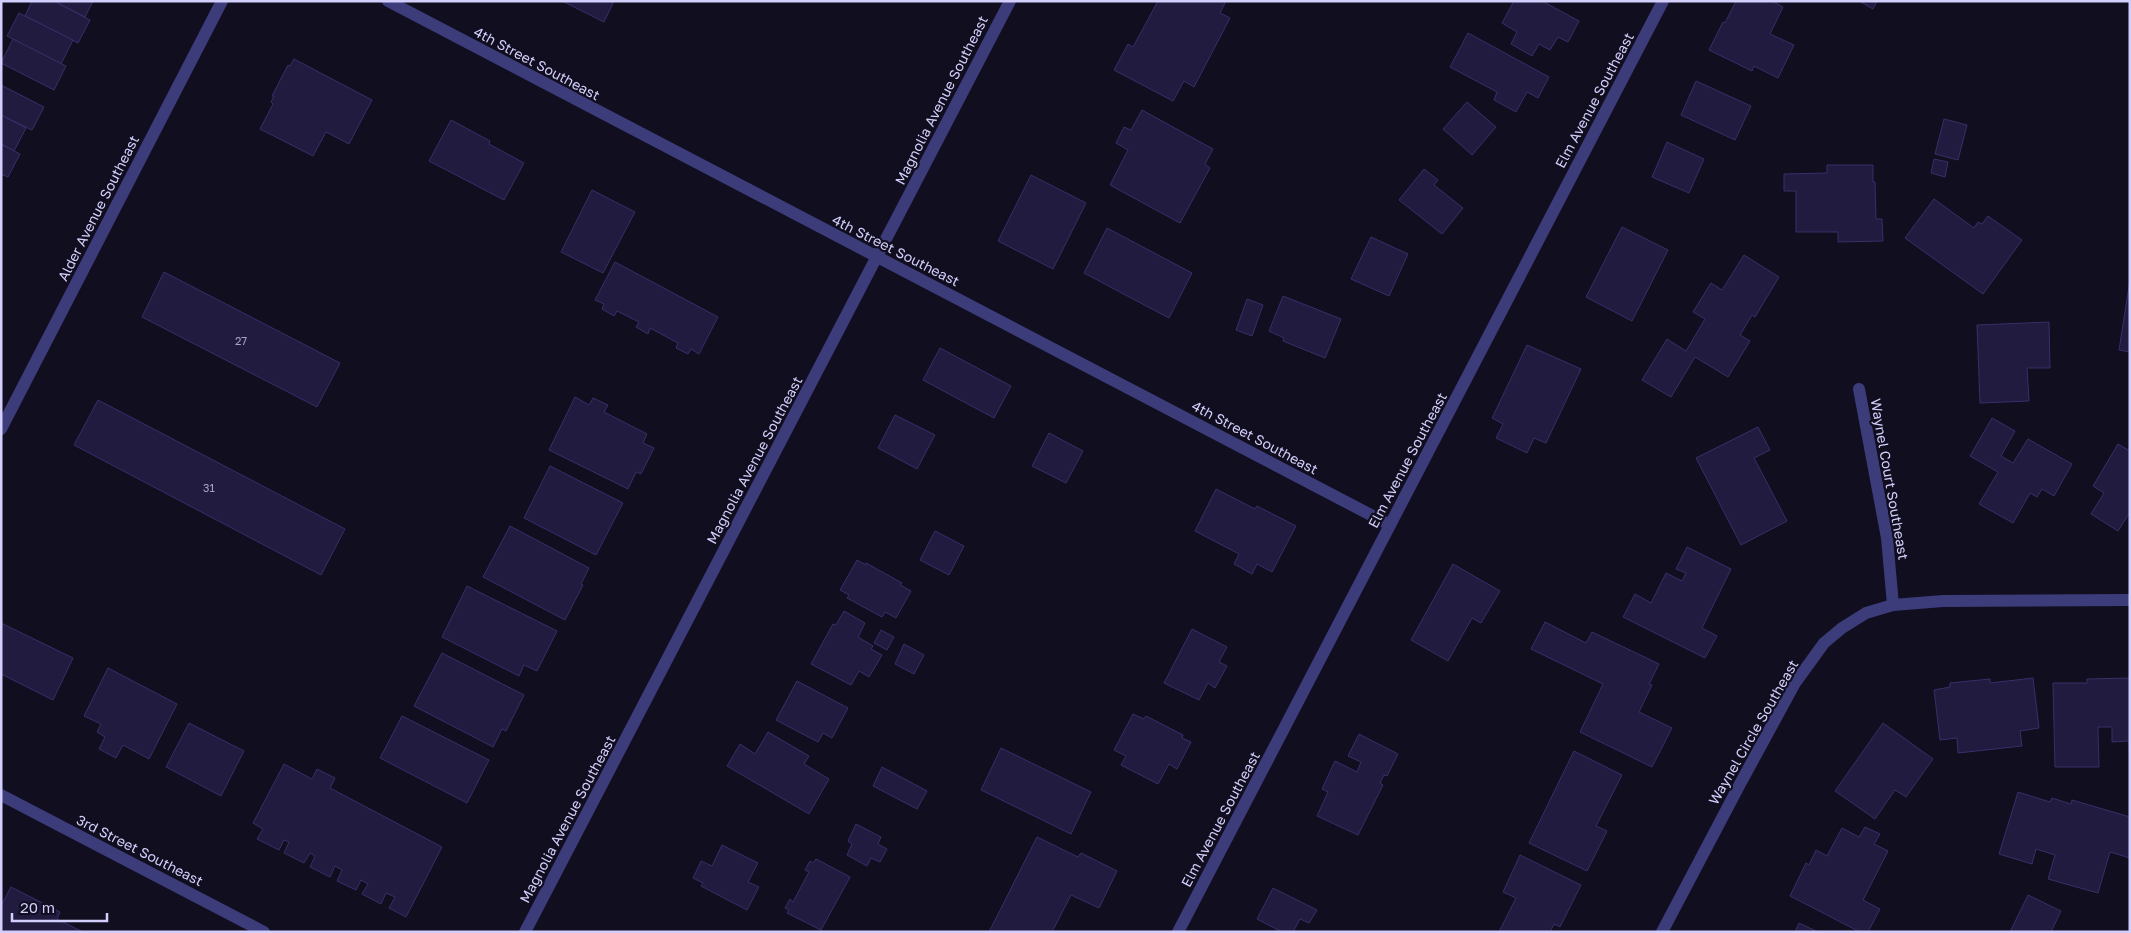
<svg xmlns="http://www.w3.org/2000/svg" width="2131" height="933" viewBox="0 0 2131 933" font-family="'Golos Text',sans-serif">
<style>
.building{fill:#211b3f;stroke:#382f69}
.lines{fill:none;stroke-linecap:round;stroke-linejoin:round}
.minor{stroke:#3c3c7b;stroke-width:12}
.labels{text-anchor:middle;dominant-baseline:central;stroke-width:4.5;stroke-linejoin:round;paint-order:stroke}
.number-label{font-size:11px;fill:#a6a2cd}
.street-label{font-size:14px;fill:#d3cffc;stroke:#100e1f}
</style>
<rect width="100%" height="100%" fill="#100e1f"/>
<g class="building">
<polygon points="32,1 54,1 90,20 78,43 25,16"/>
<polygon points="54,1 93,1 85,17"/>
<polygon points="562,1 614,1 604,22"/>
<polygon points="1158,1 1226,1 1220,13 1230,18 1194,87 1184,81 1173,101 1114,70 1128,44 1133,47"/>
<polygon points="1514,1 1542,1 1579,21 1568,42 1558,37 1550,50 1539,44 1532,56 1511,44 1517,32 1502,23"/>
<polygon points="1736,1 1772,1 1783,7 1770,34 1794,45 1778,78 1754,66 1752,71 1709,50 1723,22 1725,23"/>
<polygon points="1859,1 1877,1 1873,9"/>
<polygon points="19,13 73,40 61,64 7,36"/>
<polygon points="1468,33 1549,77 1538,98 1527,92 1516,112 1494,100 1497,92 1450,67"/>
<polygon points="13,39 66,66 54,90 1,63"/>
<polygon points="294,59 372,100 349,144 326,132 313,156 260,129 273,104 271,102 274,96 272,96 288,65 290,66"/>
<polygon points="1696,81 1751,106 1735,140 1681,115"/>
<polygon points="1,85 44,107 32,130 1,115"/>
<polygon points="1467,102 1496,127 1472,155 1443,129"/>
<polygon points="1142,110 1213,149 1205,164 1210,168 1180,223 1110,185 1128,150 1116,143 1124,127 1131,130"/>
<polygon points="1,115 26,128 14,151 1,144"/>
<polygon points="1944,119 1967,125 1958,160 1935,154"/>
<polygon points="451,120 490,141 489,144 524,163 504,200 429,161"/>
<polygon points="1667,142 1704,159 1689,193 1652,177"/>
<polygon points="1,144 20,154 8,177 1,174"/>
<polygon points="1934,159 1948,162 1945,177 1931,173"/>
<polygon points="1827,165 1873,165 1873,182 1875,182 1876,219 1882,219 1883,241 1838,242 1838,232 1796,232 1796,191 1784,191 1784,174 1827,173"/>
<polygon points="1424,169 1438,180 1434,185 1463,208 1442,234 1399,200"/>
<polygon points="1031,175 1086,203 1053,269 998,241"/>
<polygon points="592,190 635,212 603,273 561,252"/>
<polygon points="1934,199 1974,228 1978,222 1982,224 1988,216 2022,240 1983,294 1905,238"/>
<polygon points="1622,227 1668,250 1632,321 1586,297"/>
<polygon points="1107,228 1192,273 1169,318 1084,273"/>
<polygon points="1371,237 1408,254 1389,296 1351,279"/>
<polygon points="1744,255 1779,277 1755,317 1752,315 1740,335 1750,341 1728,377 1695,357 1671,397 1642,380 1667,339 1686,351 1705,319 1693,312 1711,283 1722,290"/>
<polygon points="615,262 718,317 699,354 691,349 688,354 676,348 678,343 650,328 648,334 636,327 639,322 617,311 614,316 602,309 604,304 595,300"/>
<polygon points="164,272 340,363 317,407 142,317"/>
<polygon points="2130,280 2130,352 2119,350"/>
<polygon points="1283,296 1341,319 1325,358 1283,341 1284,338 1269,331"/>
<polygon points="1247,299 1263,305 1252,336 1236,330"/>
<polygon points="2049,322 2050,368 2027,368 2029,401 1980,403 1977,325"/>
<polygon points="1527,345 1581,369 1546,443 1534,438 1527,453 1496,438 1503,424 1492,418"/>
<polygon points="940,348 1011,386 994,418 923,380"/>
<polygon points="575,397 589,405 593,398 608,405 604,412 647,434 643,443 654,448 641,474 636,472 628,489 549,450"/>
<polygon points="98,400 345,529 321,575 74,445"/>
<polygon points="895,415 935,435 917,469 878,448"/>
<polygon points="1992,418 2015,431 2001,456 2013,463 2028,439 2072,464 2054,496 2042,489 2037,497 2030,493 2013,523 1979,504 1998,472 1970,456"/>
<polygon points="1758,427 1770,450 1754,458 1787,521 1741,545 1696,458"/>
<polygon points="1049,433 1083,451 1066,483 1032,466"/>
<polygon points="2118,444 2130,451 2130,512 2118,531 2091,514 2104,493 2093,486"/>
<polygon points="550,466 623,503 596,555 524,518"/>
<polygon points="1216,489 1255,509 1257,506 1296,526 1272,572 1257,564 1252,574 1234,564 1239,554 1195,531"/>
<polygon points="510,526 589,568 581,584 583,585 565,620 483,577"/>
<polygon points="935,531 964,546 949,575 920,560"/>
<polygon points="1687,547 1731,569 1702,628 1717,636 1705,658 1623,617 1635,594 1651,603 1666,573 1682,581 1686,573 1676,569"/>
<polygon points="857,560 866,565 866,563 902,583 900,585 911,591 896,618 885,612 882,617 847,598 849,595 840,590"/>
<polygon points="1453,564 1500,591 1481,623 1472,618 1448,661 1411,640"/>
<polygon points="467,586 557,631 537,671 524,665 519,676 442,637"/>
<polygon points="844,611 865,623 858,637 873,646 871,649 882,655 869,677 859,671 851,685 811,664 833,624 836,625"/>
<polygon points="1545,622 1586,643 1592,632 1659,664 1649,684 1652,685 1639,712 1672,728 1652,767 1580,732 1603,684 1531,649"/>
<polygon points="1,623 73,658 53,700 1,674"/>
<polygon points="1192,629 1227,647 1219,662 1227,666 1215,688 1208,683 1199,700 1164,683"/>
<polygon points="881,630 894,637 887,650 874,643"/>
<polygon points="904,644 924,655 914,674 895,664"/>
<polygon points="442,653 524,695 506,731 502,729 493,747 414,706"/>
<polygon points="108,668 177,704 149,759 123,745 116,758 99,749 105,737 97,732 101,724 84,716"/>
<polygon points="2033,678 2039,728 2020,731 2022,746 1958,753 1957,738 1940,740 1934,690 1950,687 1950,683 1990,679 1990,683"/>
<polygon points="2130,678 2130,764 2129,741 2112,742 2112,727 2098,727 2099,767 2055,767 2053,683 2087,683 2087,679"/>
<polygon points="797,681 848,708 832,738 823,733 818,742 776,720"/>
<polygon points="1133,714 1144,719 1146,716 1183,735 1182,738 1191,742 1177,769 1169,764 1158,784 1121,765 1126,756 1114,750"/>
<polygon points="402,716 489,760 467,803 380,758"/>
<polygon points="189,723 244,751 221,796 166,767"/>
<polygon points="1883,723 1933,759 1906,797 1895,790 1875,819 1835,791"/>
<polygon points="768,732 809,756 804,764 829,779 809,814 727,766 740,744 755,754"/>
<polygon points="1359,734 1398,754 1387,776 1384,775 1380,783 1383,785 1358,835 1317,816 1328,792 1322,789 1335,761 1357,772 1361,762 1348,756"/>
<polygon points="1001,748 1091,792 1071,834 981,790"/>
<polygon points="1574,751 1622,775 1596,826 1607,831 1587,871 1529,843"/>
<polygon points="284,764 312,779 317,769 335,778 330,788 442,847 406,917 389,908 395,897 386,893 381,904 362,894 368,884 361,880 356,890 337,881 342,870 335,866 330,877 310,867 315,856 310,853 304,863 284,853 289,842 284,840 279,850 257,839 263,829 253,823"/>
<polygon points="882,767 927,791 917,809 873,786"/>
<polygon points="2018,792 2050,802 2052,798 2071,804 2072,800 2130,817 2130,858 2110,852 2098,893 2048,879 2055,855 2036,849 2032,864 1999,854"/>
<polygon points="856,824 881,837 878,844 887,849 880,862 871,858 867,866 847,855 852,844 848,841"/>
<polygon points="1865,827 1880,834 1874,844 1888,851 1863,900 1880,909 1868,932 1860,932 1790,896 1806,863 1809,865 1816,850 1827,856 1842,828 1859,837"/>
<polygon points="1037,837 1078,857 1081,853 1117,871 1099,908 1071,895 1052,932 989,932"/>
<polygon points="722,845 758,863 748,882 759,887 747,910 701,886 703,883 693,878 701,861 712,866"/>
<polygon points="1520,855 1581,885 1560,927 1554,924 1550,932 1499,932 1516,898 1503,892"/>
<polygon points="816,859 850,877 821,930 787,913 789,910 785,908 790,899 793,902 809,872 805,870 810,861 813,863"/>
<polygon points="11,887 60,912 57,919 83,932 1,932 1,906"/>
<polygon points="1273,888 1317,910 1309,923 1300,919 1293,932 1282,932 1257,919"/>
<polygon points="2028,895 2061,911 2051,932 2010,932"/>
<polygon points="1799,923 1818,932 1795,932"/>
</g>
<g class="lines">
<g class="minor">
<polyline points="388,1 1390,525"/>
<polyline points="1859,389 1887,538 1893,605"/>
<polyline points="1,429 222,1"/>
<polyline points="1,795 264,932"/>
<polyline points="525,932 1010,1"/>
<polyline points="1178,932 1663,1"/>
<polyline points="1662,932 1740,784 1795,683 1824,643 1842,628 1866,613 1893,605 1943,601 2130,600"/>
</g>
</g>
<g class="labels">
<g class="number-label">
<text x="241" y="340">27</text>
<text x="209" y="487">31</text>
</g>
<g class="street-label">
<text transform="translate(537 63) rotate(28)">4th Street Southeast</text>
<text transform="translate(941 100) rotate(-63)">Magnolia Avenue Southeast</text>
<text transform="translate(1594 100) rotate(-62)">Elm Avenue Southeast</text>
<text transform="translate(98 208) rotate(-63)">Alder Avenue Southeast</text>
<text transform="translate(896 250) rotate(27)">4th Street Southeast</text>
<text transform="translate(1255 437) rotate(28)">4th Street Southeast</text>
<text transform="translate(754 460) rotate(-62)">Magnolia Avenue Southeast</text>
<text transform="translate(1407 460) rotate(-62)">Elm Avenue Southeast</text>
<text transform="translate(1890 479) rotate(80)">Waynel Court Southeast</text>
<text transform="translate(1753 732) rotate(-60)">Waynel Circle Southeast</text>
<text transform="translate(567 819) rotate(-62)">Magnolia Avenue Southeast</text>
<text transform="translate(1220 819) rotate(-62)">Elm Avenue Southeast</text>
<text transform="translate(140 850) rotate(27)">3rd Street Southeast</text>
</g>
</g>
<rect width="2131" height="933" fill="none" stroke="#d3cffc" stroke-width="5"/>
<path d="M12 913v8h95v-8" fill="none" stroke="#d3cffc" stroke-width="2.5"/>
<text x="20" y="913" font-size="15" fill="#d3cffc" stroke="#100e1f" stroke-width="4" paint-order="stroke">20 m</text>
</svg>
